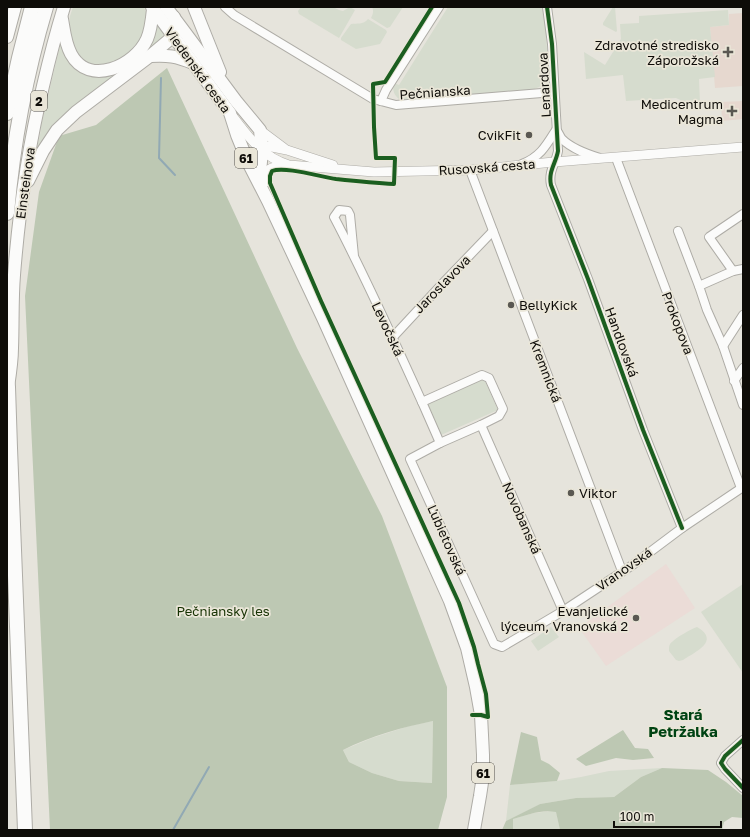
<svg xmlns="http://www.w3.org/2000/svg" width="750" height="837" viewBox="0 0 750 837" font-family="'Golos Text',sans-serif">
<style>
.education{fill:#ebdcd7}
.medical{fill:#e6d8cf}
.green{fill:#d6dcce}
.forest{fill:#bdc8b3;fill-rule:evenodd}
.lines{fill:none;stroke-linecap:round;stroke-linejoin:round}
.stream{stroke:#91a9b4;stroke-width:2}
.minor-casing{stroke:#aeaca6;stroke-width:10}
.tertiary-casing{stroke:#aeaca6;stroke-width:10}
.primary-casing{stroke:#aeaca6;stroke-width:14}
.motorway-casing{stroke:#aeaca6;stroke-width:16}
.minor{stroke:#fbfbfa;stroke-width:8}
.tertiary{stroke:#fbfbfa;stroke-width:9}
.primary{stroke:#fbfbfa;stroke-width:12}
.motorway{stroke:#fbfbfa;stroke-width:14}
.cycleway-casing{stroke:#eae6d8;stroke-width:6}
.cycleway{stroke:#1b5e20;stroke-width:4}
.poi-dot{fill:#5a5852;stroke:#eae6d8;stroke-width:1.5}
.labels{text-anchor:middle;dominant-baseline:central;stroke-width:3.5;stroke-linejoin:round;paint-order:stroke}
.shield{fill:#eae6d8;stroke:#504d46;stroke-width:1}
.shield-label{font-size:12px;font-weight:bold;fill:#0e0c08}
.poi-label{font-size:13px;fill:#0e0c08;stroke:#eae6d8;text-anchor:end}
.street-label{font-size:13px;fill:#0e0c08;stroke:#eae6d8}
.park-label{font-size:13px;fill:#163203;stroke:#eae6d8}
.quarter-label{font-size:15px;font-weight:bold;fill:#004313;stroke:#eae6d8}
</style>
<rect width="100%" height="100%" fill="#e6e4dc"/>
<polygon class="education" points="666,564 695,608 606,666 579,628"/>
<g class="medical">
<polygon points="743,13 743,86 715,88 710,27 729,25 729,14"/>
<polygon points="743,101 743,119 722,121 721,102"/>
</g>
<g class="green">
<polygon points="73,7 144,7 148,16 145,33 130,54 105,67 80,61 68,34 70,16"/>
<polygon points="301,7 333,7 339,10 343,11 350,7 355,10 339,38 299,14 298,11"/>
<path d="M372,7h31l-13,20 -3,1 -16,-10c2,-4 3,-7 1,-11z"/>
<path d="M448,7h96l5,69c-6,9 -8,11 -18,14l-131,10c-6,-5 -8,-9 -6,-17l5,2z"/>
<polygon points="613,7 615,7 617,31 616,32 603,25 603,23"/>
<polygon points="728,10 729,25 710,27 715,77 699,79 700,103 689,104 676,98 626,101 623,75 586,79 584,52 605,65 621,39 620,24 639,23 639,16"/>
<path d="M368,19l18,11 1,2 -7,12 -24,5 -15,-9v-2l10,-14c6,-1 12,1 17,-5z"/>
<path d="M156,20l12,17 -117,91 -15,22c2,-8 5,-16 5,-24l20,-85 11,23 45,8z"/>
<polygon points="484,379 498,410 441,435 427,404"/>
<polygon points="743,584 743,673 701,612"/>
<polygon points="551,627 559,637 538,651 531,641"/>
<path d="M697,627c24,14 -2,25 -14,33l-4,1 -3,-1 -7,-9c0,-4 0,-7 3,-9 5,-5 19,-13 25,-15z"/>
<polygon points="433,721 432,783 399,781 372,773 349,762 343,750 372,738 409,726"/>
<polygon points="662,768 641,777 614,797 576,798 540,804 506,821 510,785 557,781 581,777 609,771"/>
<polygon points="552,811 556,811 560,830 513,830 512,819 534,813"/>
</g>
<g class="forest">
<path d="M167,68l130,280 85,168 65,171v110l-9,33h-388l-25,-534 14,-104 20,-56 37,-11zM433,721l-1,62 -33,-2 -27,-8 -23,-11 -6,-12c27,-14 61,-23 90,-29z"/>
<polygon points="623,730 635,748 648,749 654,758 633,760 616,758 586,766 576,759"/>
<polygon points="521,732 537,737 541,760 549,764 560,773 557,781 510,785"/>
<path d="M662,768l46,2 18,12 17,14v22l-11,-1 -8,5 -2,8h-162l-4,-18c-14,-3 -29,3 -43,7v11h-11l4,-9 34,-17 36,-6 38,-1 27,-20z"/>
</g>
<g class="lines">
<g class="stream">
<polyline points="161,78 159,158 175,175"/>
<polyline points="173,830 209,767"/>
</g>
<defs>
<g id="minor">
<polyline points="225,7 234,15 373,99 396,105 554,92"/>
<path d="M547,7l5,37 6,107c-2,12 -10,20 -7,34l37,94 55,151 39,98"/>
<polyline points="381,101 386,90 439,7"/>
<path d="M557,131c2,2 3,6 5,8 10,10 25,15 38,19"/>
<polyline points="616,158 741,488"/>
<path d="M522,164c18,-7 24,-18 34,-34"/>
<polyline points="470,170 622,571"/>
<polyline points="678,231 699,286"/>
<path d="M354,256l-4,-41 -2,-4 -9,-1 -5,7c32,61 60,123 88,185"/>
<polyline points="743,269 733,271 699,286 707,310 723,346 743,405"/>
<polyline points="733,271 709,237 743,214"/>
<polyline points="393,337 444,282 493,231"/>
<polyline points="723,346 743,315"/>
<polygon points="482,375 489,378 503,409 499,416 481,425 440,443 422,402"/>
<polyline points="734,381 743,368"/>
<polyline points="481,425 563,611"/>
<polyline points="440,443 410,459 494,644 502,647 563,611 634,564 682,528 743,487"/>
<polyline points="743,740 725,756 721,763 725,769 743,788"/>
</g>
<g id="tertiary">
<path d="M234,118c15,20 30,40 55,47l85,7 96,-2 84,-8 189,-15"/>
<polyline points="260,130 284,148"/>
<polyline points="257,145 262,145 287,150 333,165"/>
<path d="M264,183c1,-16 8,-16 22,-18"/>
</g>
<g id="primary">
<polyline points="152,7 230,113 237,135 248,162 268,201 323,318 450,601 467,648 476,687 481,715 483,755 483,776 480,796 474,830"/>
<polyline points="166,7 236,101 260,130 262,151 260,172 260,175 263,182"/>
<polyline points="194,7 220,72"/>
<path d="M62,19c2,11 3,24 9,35 18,33 64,12 76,-15 4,-9 5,-20 6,-30"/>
<polyline points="7,37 15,7"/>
<path d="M150,56c18,-1 26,0 43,7"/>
<polyline points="28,181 43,151 57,130 76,112 150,56 169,40 175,31 175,24 174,17"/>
<path d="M8,387c2,-13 4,-26 4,-39 1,-24 0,-49 2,-73 5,-64 14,-127 29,-189 6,-26 13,-53 21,-79"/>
</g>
<g id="motorway">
<polyline points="7,113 19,58 32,7"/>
<path d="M7,213c6,-70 19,-139 39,-206"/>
<polyline points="7,379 8,387 10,448 25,830"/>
</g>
</defs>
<use href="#minor" class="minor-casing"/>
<use href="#tertiary" class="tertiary-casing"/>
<use href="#primary" class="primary-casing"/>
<use href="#motorway" class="motorway-casing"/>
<use href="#minor" class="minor"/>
<use href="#tertiary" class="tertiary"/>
<use href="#primary" class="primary"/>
<use href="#motorway" class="motorway"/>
<defs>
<g id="cycleway">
<path d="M432,7l-47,75 -12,2 1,43 2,31h19l-1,26c-19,-1 -39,-3 -58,-5 -15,-2 -51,-13 -64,-8l-2,5v7l51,118 138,302 15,44 4,17 8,30 2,23 -7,-2h-9"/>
<path d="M547,7l5,37 6,107c-2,12 -10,20 -7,34l37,94 55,151 39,98"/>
<polyline points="743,740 725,756 721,763 725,769 743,788"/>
</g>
</defs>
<use href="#cycleway" class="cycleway-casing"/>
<use href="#cycleway" class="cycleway"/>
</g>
<g class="poi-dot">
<path d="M726 46h4v4h4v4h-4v4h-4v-4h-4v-4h4z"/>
<path d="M730 105h4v4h4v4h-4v4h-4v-4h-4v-4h4z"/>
<circle cx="529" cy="135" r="4"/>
<circle cx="511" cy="305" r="4"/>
<circle cx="571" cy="493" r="4"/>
<circle cx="636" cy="618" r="4"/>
</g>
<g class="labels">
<g class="shield">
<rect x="31" y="91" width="16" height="20" rx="3"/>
<rect x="235" y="148" width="22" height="20" rx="3"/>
<rect x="472" y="763" width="22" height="20" rx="3"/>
</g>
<g class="shield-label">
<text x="39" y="101">2</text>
<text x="246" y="158">61</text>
<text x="483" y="773">61</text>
</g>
<g class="poi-label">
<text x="719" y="45">Zdravotné stredisko<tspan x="719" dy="15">Záporožská</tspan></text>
<text x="723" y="104">Medicentrum<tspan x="723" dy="15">Magma</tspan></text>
<text x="521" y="135">CvikFit</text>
<text x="519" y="305" text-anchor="start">BellyKick</text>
<text x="579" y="493" text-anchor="start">Viktor</text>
<text x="628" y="611">Evanjelické<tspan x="628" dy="15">lýceum, Vranovská 2</tspan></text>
</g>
<g class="street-label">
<text transform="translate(198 70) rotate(54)">Viedenská cesta</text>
<text transform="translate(544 85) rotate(-93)">Lenardova</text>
<text transform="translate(435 92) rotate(-4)">Pečnianska</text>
<text transform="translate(487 167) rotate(-4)">Rusovská cesta</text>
<text transform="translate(25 183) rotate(-82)">Einsteinova</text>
<text transform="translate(442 284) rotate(-46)">Jaroslavova</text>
<text transform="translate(678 323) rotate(69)">Prokopova</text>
<text transform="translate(388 329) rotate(65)">Levočská</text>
<text transform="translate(622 342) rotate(70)">Handlovská</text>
<text transform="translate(546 371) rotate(69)">Kremnická</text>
<text transform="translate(522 518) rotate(66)">Novobanská</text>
<text transform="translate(447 540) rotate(66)">Ľubietovská</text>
<text transform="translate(624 569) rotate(-35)">Vranovská</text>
</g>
<g class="park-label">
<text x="223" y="611">Pečniansky les</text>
</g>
<g class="quarter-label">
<text x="683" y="714">Stará<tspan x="683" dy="17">Petržalka</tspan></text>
</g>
</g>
<rect width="750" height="837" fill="none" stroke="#0e0c08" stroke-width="16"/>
<path d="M614 821v6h107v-6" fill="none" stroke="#0e0c08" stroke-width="2"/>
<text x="620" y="821" font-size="12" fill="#0e0c08" stroke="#eae6d8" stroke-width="3" paint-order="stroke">100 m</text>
</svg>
